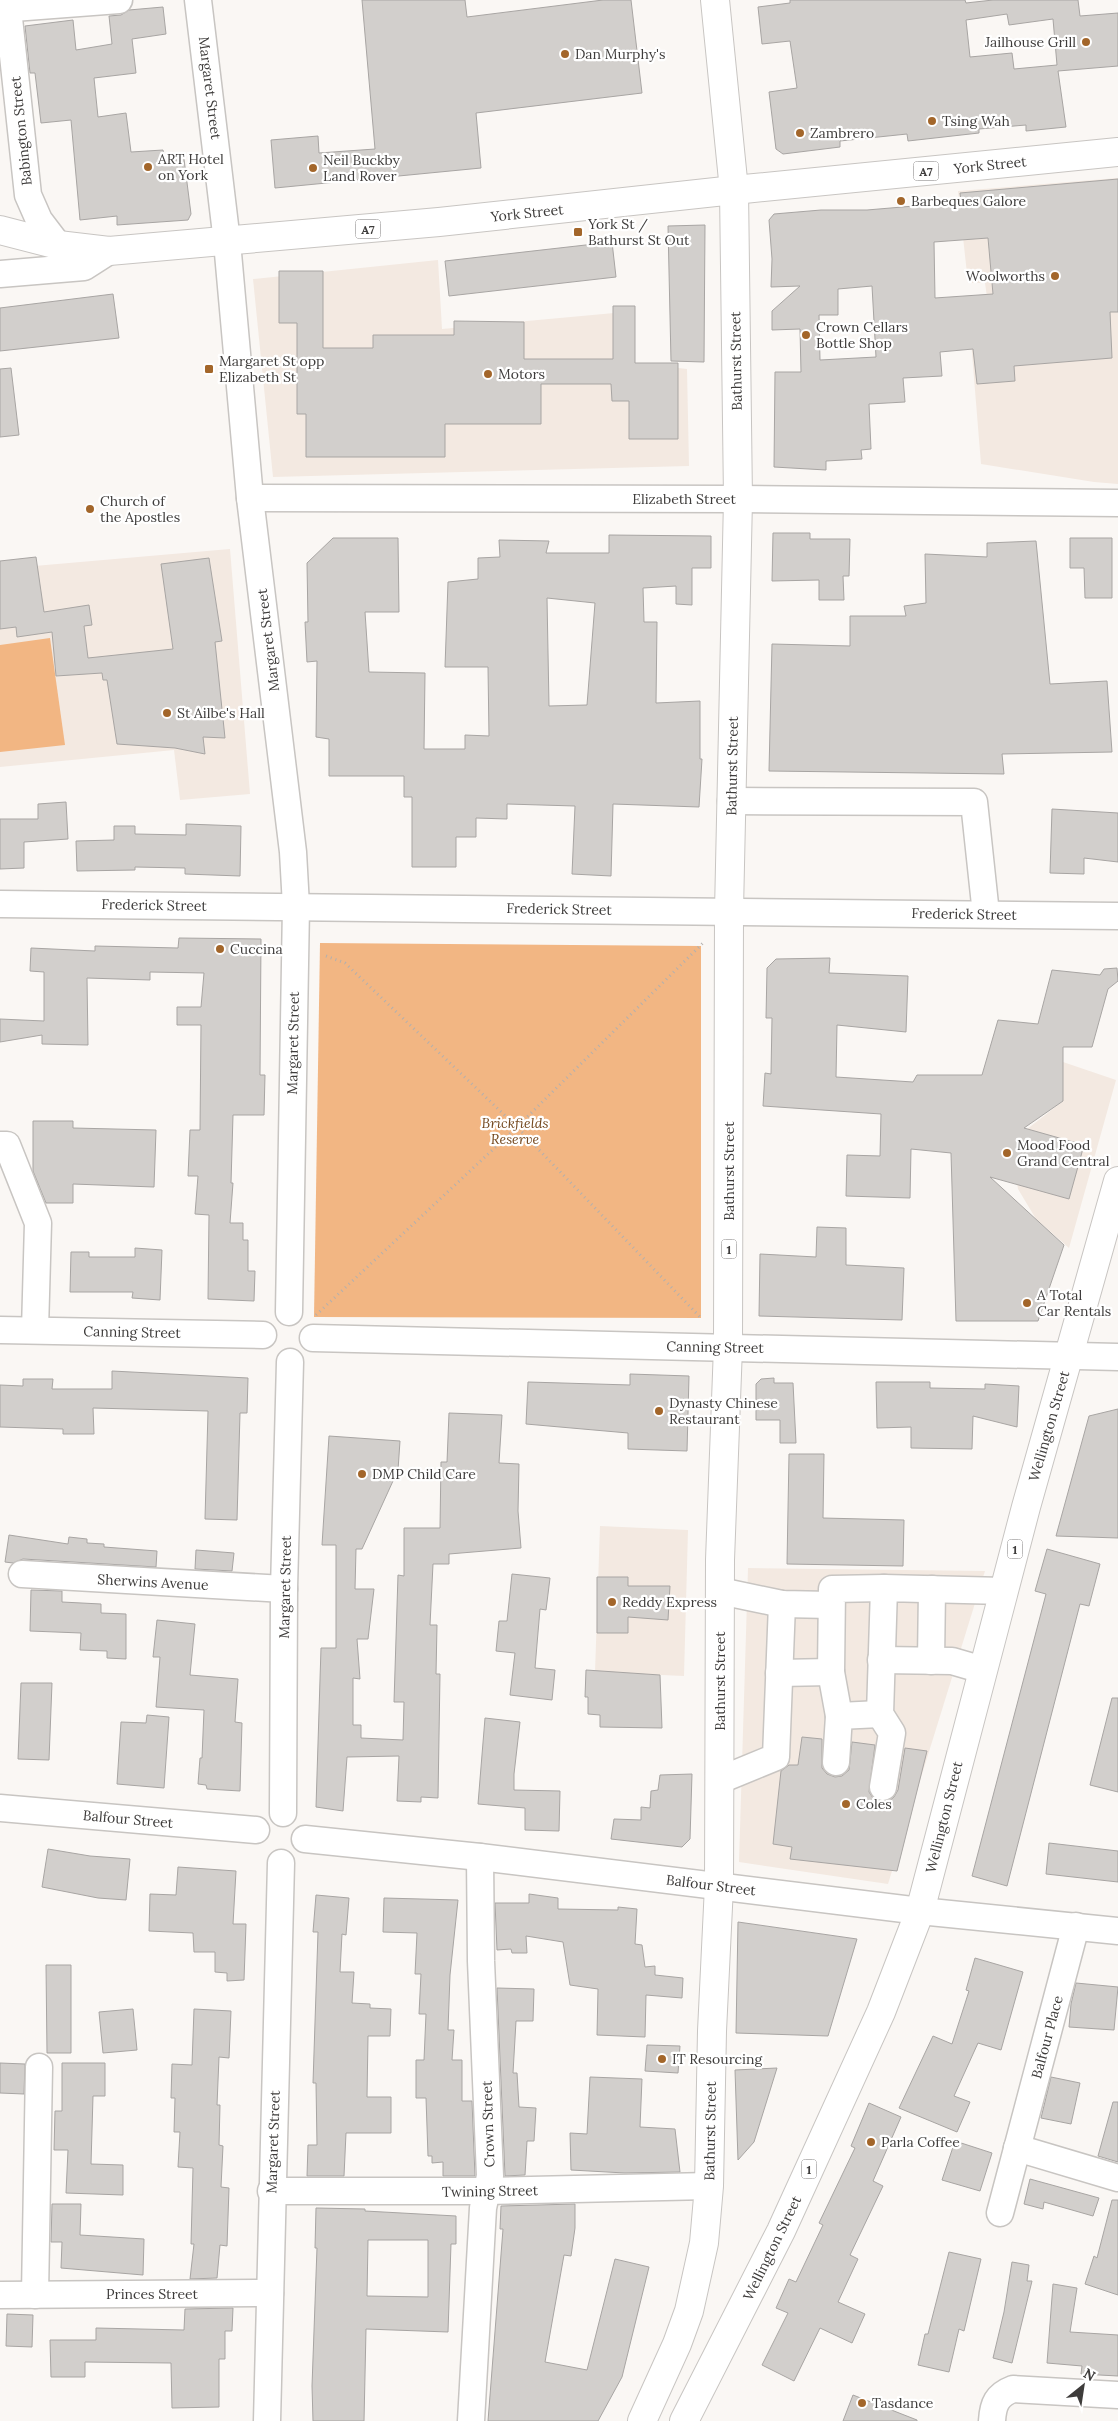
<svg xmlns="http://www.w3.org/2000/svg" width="1118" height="2421" viewBox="0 0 1118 2421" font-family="Lora,serif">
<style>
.built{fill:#f3e9e1}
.green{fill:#f2b683}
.building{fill:#d2cfcc;stroke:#a8a5a3;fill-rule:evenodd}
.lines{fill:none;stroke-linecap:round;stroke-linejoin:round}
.minor-casing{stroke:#c8c5c2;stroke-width:29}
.highway-casing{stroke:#c8c5c2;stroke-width:30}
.path{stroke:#b3b0ae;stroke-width:3;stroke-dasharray:1 4;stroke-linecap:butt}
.minor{stroke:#fff;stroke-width:26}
.highway{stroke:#fff;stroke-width:28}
.poi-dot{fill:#a3662a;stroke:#fff;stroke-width:2}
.labels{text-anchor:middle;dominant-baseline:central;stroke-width:4.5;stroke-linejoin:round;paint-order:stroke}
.shield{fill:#fff;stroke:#787676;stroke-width:1}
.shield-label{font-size:12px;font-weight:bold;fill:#3e3c3b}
.poi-label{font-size:14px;fill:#3e3c3b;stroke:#fff;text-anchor:start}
.street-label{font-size:14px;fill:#3e3c3b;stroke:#fff}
.park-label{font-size:14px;font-style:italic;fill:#75491f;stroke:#fff}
</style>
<rect width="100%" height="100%" fill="#faf7f4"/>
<g class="built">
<polygon points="1118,178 1118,484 1094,482 981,464 971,341 993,339 985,283 968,283 958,191"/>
<polygon points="438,260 442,329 625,312 635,363 687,369 689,466 273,477 253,279"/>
<polygon points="230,549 250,794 180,800 174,750 0,767 0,569"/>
<polygon points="1063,1062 1116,1080 1069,1248 1036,1219 1018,1189 1015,1171 1026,1130 1063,1101"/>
<polygon points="600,1526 688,1530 684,1676 595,1672"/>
<polygon points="748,1568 985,1571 888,1884 739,1862"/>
</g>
<g class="green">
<polygon points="50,638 65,745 0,752 0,645"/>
<polygon points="320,943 701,946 701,1318 314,1317"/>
</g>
<g class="building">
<polygon points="362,0 465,0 467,17 603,0 631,0 642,93 476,113 481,168 275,188 271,140 318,136 319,153 375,149"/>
<path d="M790,0h175l1,3 27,-3h85l2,16 38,-3v53l-60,5 8,56 -40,4v-6l-47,4v4l-71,8 -1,-7 -67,7v6l-57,7 -7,-5 -7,-57 28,-4 -7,-47 -28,3 -4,-37 32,-4zM1007,14l2,11 44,-6 4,46 -43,4 -2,-16 -42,4 -4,-37z"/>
<polygon points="163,7 166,34 132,39 136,73 94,78 98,117 126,113 131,152 163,150 165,161 184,159 191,214 188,220 117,225 117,216 80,220 71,120 41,123 35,73 30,73 25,26 73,20 76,50 112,44 109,16 121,15 129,10"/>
<path d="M1118,179v133h-8l2,46 -98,8 1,15 -38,3 -4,-35 -33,3 2,24 -39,2 2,24 -36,2 2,45 -10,1 1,9 -36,2v9l-52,-3 1,-95h26l-1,-43 -28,1v-19l28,-25 -29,1 1,-28 -3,-39 5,-6 47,-4h46l94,-8 -1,-9zM988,238l5,56 -58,4 -1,-56zM872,286l4,71 -56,3 -1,-45h19v-26z"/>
<polygon points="705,225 704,362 671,361 668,226"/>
<polygon points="612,242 616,277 449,296 445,261"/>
<polygon points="279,271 323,271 323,348 373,348 373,335 454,335 454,321 524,322 524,359 613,359 613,306 635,306 635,363 678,363 678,439 629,439 629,401 612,401 611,384 541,384 541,424 445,424 445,457 306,457 306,414 297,414 297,323 279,323"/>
<polygon points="113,294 119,338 0,351 0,308"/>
<polygon points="11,368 19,435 0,437 0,369"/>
<polygon points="773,533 810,533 810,539 850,539 849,576 843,576 844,600 819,600 819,580 772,581"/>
<path d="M609,535l102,1v32h-19v37l-16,-1v-18l-33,2 1,34h13l-1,81 44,-2v58h2l-3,48 -86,-3 -2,72 -39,-2 3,-68 -68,-2v15l-31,-1v19h-20v30h-44v-70h-8v-21h-75v-37l-13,-2 1,-76 -10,1 -2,-40h3l-1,-59 26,-25h65l1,74h-34l4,60 56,1 -1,76h41v-14l24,1 -1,-69h-43l3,-85 30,-3v-21l22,-1 -1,-17 50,1 -3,12h63zM547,598l48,5 -8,102 -38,1z"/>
<polygon points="1070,538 1112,538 1112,598 1085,598 1084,568 1070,568"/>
<polygon points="1036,541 1050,684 1107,681 1112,752 1002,754 1004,774 769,771 772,644 850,646 850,616 906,616 904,606 926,603 925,554 987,557 987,543"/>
<polygon points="36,557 44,612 89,605 92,625 84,626 88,658 173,649 161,564 209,558 222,641 215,642 225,738 203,737 205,754 175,748 117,744 107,680 103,680 102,673 56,676 52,632 17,637 16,627 0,629 0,561"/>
<polygon points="66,802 68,839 24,842 24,868 0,869 0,819 38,819 38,804"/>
<polygon points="1052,809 1118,813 1118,862 1084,858 1084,874 1050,873"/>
<polygon points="186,824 241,826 240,876 185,874 185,868 135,867 135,870 77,871 76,841 114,840 114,826 135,826 135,834 186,835"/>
<polygon points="179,938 261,939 260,1075 265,1075 264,1115 233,1115 231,1183 233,1183 230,1223 243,1223 243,1240 248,1240 248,1271 255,1271 254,1301 208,1299 209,1215 195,1214 198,1176 188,1176 190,1130 200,1130 201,1025 177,1025 177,1007 201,1007 204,973 150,972 150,980 87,978 88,1045 42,1044 42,1035 0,1042 0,1019 44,1021 44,972 30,971 31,948 95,951 95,946 178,948"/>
<polygon points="830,958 829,973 908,976 906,1032 837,1025 836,1077 913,1082 917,1075 982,1075 998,1020 1038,1024 1052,970 1100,975 1104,969 1117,968 1118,981 1108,989 1092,1047 1063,1047 1063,1101 1024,1128 1084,1145 1069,1199 990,1177 1064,1245 1038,1321 956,1321 951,1153 911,1149 910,1198 846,1196 847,1155 880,1156 881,1114 763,1106 765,1073 771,1074 772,1018 766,1018 767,968 776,959"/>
<polygon points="33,1121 73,1121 73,1128 156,1130 154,1187 73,1184 73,1203 46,1203 33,1171"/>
<polygon points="817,1227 846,1228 846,1265 904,1268 902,1320 759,1316 760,1254 816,1257"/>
<polygon points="135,1248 162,1250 160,1300 132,1298 133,1292 70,1292 71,1252 89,1252 89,1257 135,1257"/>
<polygon points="112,1371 248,1378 247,1413 240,1413 237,1520 205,1519 208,1411 93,1408 94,1434 63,1434 63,1429 0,1427 0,1385 23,1386 23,1379 53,1379 52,1389 112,1389"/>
<polygon points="630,1374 689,1376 687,1451 628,1449 628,1433 526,1424 528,1382 630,1385"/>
<polygon points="774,1378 774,1383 793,1383 796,1443 780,1443 780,1420 756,1420 756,1384 761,1379"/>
<polygon points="876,1382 930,1382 930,1388 985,1389 985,1384 1019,1386 1017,1427 973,1416 972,1449 911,1448 911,1427 877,1428"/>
<polygon points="1118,1409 1118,1538 1056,1536 1089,1416"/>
<polygon points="449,1413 502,1415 499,1463 519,1464 518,1511 521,1548 449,1554 449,1564 433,1564 430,1625 437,1625 436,1674 440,1674 438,1798 421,1797 421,1802 397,1801 399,1756 347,1757 343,1811 316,1807 321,1648 336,1648 336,1545 322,1545 329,1436 400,1441 398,1470 362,1549 356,1549 355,1589 374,1589 368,1639 357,1639 360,1679 353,1678 353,1725 361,1725 361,1738 403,1740 404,1702 394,1702 398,1575 404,1576 404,1528 440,1528 441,1462 447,1462"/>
<polygon points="789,1454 824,1454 823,1518 904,1520 903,1566 787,1564"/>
<polygon points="9,1535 68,1544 69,1537 87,1539 87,1543 104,1544 104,1547 157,1551 156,1567 23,1559 13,1563 5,1562"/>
<polygon points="1047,1549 1100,1564 1089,1606 1080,1604 1007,1886 972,1876 1046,1594 1035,1591"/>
<polygon points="196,1550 234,1553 232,1571 195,1569"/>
<polygon points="512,1574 550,1578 546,1610 540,1609 535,1668 555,1670 552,1700 510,1695 515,1653 496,1651 499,1621 507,1621"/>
<polygon points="597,1577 628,1577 628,1586 670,1586 668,1620 628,1617 628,1633 597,1633"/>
<polygon points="31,1590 62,1591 62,1602 101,1604 101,1613 126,1614 126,1659 107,1658 107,1651 80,1650 81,1633 30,1631"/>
<polygon points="157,1620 195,1624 190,1675 238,1679 235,1722 242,1723 240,1791 207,1789 206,1785 198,1784 200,1758 202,1758 204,1710 156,1707 160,1657 153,1657"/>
<polygon points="586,1670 660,1675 662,1728 600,1727 600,1715 588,1714 588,1697 585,1697"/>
<polygon points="21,1683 52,1683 49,1760 18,1759"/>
<polygon points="1112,1698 1118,1698 1118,1792 1090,1785"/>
<polygon points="147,1715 169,1717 164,1788 117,1784 121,1722 146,1723"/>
<polygon points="485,1718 520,1722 514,1774 514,1790 560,1791 559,1831 525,1830 525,1808 478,1804"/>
<polygon points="802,1737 822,1739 822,1768 827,1774 835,1777 842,1776 849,1770 852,1742 875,1745 869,1792 873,1798 881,1802 889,1801 894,1797 898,1790 905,1748 927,1751 897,1871 790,1859 792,1847 773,1844 781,1771 789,1765 798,1765"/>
<polygon points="692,1774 690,1839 682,1847 611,1839 614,1819 641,1820 641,1807 650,1808 651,1791 658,1790 660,1775"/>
<polygon points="1049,1843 1118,1851 1118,1882 1046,1874"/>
<polygon points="48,1849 90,1856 130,1859 126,1900 98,1898 42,1887"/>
<polygon points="178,1867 236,1871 233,1924 246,1924 244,1980 227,1981 227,1973 215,1972 215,1952 194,1952 193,1933 149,1931 150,1894 176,1895"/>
<polygon points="529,1894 558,1898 558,1909 618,1910 618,1907 637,1909 635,1944 642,1945 645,1967 655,1966 655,1975 683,1978 682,1998 646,1995 645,2037 597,2035 598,1989 570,1985 563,1942 526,1936 527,1953 512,1953 511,1949 497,1950 495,1903 529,1903"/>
<polygon points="316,1895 349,1898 346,1935 342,1934 340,1972 354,1972 352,2003 370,2004 370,2008 391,2009 390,2036 368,2036 367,2097 391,2097 391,2133 346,2133 344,2176 307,2176 308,2145 317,2145 316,2083 313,2083 318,1932 313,1932"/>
<polygon points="384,1898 458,1900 450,1975 448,2030 454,2030 452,2060 462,2060 462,2101 472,2101 475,2176 443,2176 443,2162 432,2163 432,2156 428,2156 426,2098 416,2098 416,2060 424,2060 426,2014 419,2014 421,1974 415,1974 417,1933 383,1932"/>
<polygon points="738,1922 857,1939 828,2036 736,2033"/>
<polygon points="975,1958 1023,1972 1001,2050 978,2043 954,2096 970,2102 957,2132 899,2108 933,2036 952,2044 969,1991 966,1990"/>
<polygon points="46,1965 71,1965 71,2053 47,2053"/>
<polygon points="1076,1983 1118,1987 1114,2030 1069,2027 1071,2004"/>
<polygon points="497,1988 534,1989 533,2021 516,2021 513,2073 517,2073 519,2107 536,2108 534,2141 527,2141 525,2175 505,2176"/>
<polygon points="133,2009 137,2050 103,2053 99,2012"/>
<polygon points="194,2009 231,2011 229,2058 219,2057 217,2105 220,2105 219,2145 223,2146 221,2187 229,2188 227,2246 220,2245 217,2278 190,2279 194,2244 191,2244 193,2168 178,2167 180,2132 174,2132 175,2098 171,2098 172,2064 192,2065"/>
<polygon points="647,2045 680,2046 678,2073 645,2071"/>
<polygon points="0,2063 25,2064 24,2094 0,2093"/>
<polygon points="62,2063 105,2063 105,2096 93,2096 91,2164 123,2165 123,2195 66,2193 68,2150 54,2150 55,2111 62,2111"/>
<polygon points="777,2068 754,2142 738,2160 735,2070"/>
<polygon points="590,2077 642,2079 640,2127 675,2129 680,2172 625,2173 571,2170 570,2133 587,2134"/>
<polygon points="1051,2077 1080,2083 1071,2124 1041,2118"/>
<polygon points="1113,2102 1118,2102 1118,2162 1098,2156"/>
<polygon points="869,2103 901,2117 873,2181 883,2186 850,2255 858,2259 838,2302 865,2314 852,2343 820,2328 794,2381 762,2365 788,2313 776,2308 789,2279 796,2282 823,2225 819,2223 855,2148 851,2146"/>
<polygon points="955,2141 992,2153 980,2191 942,2180"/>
<polygon points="1030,2179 1099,2198 1093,2216 1044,2202 1043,2209 1024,2204"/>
<polygon points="1112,2200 1118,2200 1118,2295 1085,2284 1094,2256 1097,2258"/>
<polygon points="52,2204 81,2204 80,2235 144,2239 143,2275 61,2268 62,2242 51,2242"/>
<polygon points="575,2204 575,2228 571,2256 564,2255 545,2362 587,2370 615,2259 649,2267 622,2377 598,2421 488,2421 503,2229 500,2229 501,2206"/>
<path d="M316,2208l49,1v2l91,5v28h-5l-3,88 -82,-3 -2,92h-51l-1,-35 5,-138h-2zM368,2240h60v57l-61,-1z"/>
<polygon points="949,2252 981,2259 964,2331 959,2329 949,2372 918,2365 925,2334 928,2334"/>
<polygon points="1012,2262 1029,2265 1027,2281 1032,2281 1012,2363 993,2358 1004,2312"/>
<polygon points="1053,2284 1077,2288 1070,2332 1118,2335 1118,2376 1081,2374 1082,2366 1047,2363"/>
<polygon points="233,2308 232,2331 225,2331 225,2359 219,2359 219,2407 172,2408 171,2363 85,2362 85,2377 51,2377 50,2340 96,2340 96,2328 184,2330 185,2309"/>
<polygon points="7,2314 33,2315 32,2347 6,2346"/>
<polygon points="853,2395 917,2420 917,2421 843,2421"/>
</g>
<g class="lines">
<defs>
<g id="minor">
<polyline points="198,0 227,242 250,498 293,852 296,906 289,1312"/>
<polyline points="0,9 119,0"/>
<polyline points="8,9 28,195 39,220 58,245"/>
<polyline points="0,274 84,267 109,251"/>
<polyline points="250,498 738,499 1118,503"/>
<polyline points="731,801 974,802 986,914"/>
<polyline points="0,904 1118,916"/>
<polyline points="0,1145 7,1145 38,1223 35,1330"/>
<polyline points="0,1330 263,1335"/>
<polyline points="313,1338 1118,1357"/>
<polyline points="22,1574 284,1589"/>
<polyline points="720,1591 782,1604 831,1605"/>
<polyline points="881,1660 952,1661 983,1670"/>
<polyline points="931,1661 932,1589"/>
<polyline points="779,1673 831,1672"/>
<polyline points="839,1716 831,1672 832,1589 884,1588"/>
<polyline points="836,1762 839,1716 880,1714"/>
<polyline points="720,1780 776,1757 782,1604"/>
<polyline points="883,1787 892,1733 880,1714 884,1588 1004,1591"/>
<polyline points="0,1808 256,1830"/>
<polyline points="283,1813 284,1589 290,1362"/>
<polyline points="305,1839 480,1857 920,1911 1118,1931"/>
<polyline points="1017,2148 1118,2178"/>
<polyline points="271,2191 486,2191 709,2186"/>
<polyline points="1000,2213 1076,1926"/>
<polyline points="0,2295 270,2293"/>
<polyline points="35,2295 39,2067"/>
<polyline points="267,2421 281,1863"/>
<polyline points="471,2421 483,2208 490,2176 481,1961 480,1857"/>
<path d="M992,2421c1,-17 5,-26 21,-32l105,6"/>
</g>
<g id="highway">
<polyline points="0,230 58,245 109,251 439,222 734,190 1118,152"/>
<polyline points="642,2421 677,2344 689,2311 704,2243 709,2186 712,2031 719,1886 720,1560 728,1347 729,911 738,499 734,190 715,0"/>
<polyline points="684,2421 781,2231 881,2012 920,1911 1026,1507 1118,1181"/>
</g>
</defs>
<use href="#minor" class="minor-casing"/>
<use href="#highway" class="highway-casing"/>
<g class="path">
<polyline points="326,956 345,963 517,1127 701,1318"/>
<polyline points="316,1315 517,1127 704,942"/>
</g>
<use href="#minor" class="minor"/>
<use href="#highway" class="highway"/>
</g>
<g class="poi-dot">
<circle cx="1086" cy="42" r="5"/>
<circle cx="565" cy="54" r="5"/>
<circle cx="932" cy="121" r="5"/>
<circle cx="800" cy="133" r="5"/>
<circle cx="148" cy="167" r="5"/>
<circle cx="313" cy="168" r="5"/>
<circle cx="901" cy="201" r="5"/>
<rect x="573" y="227" width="10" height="10" rx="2.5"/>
<circle cx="1055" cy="276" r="5"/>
<circle cx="806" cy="335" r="5"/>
<rect x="204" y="364" width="10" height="10" rx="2.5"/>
<circle cx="488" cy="374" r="5"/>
<circle cx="90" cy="509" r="5"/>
<circle cx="167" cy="713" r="5"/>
<circle cx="220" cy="949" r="5"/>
<circle cx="1007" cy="1153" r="5"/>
<circle cx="1027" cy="1303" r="5"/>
<circle cx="659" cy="1411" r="5"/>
<circle cx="362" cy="1474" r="5"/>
<circle cx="612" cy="1602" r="5"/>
<circle cx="846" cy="1804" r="5"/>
<circle cx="662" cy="2059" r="5"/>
<circle cx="871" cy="2142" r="5"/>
<circle cx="862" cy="2403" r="5"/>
</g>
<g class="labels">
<g class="shield">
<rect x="913.5" y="161.5" width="25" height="19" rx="4"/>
<rect x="355.5" y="219.5" width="25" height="19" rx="4"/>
<rect x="721.5" y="1239.5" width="15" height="19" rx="4"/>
<rect x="1007.5" y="1539.5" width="15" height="19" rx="4"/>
<rect x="801.5" y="2159.5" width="15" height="19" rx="4"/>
</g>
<g class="shield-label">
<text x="926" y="171">A7</text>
<text x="368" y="229">A7</text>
<text x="729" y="1249">1</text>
<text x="1015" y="1549">1</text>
<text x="809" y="2169">1</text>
</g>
<g class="poi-label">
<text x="1076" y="42" text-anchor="end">Jailhouse Grill</text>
<text x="575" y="54">Dan Murphy's</text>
<text x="942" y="121">Tsing Wah</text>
<text x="810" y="133">Zambrero</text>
<text x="158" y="159">ART Hotel<tspan x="158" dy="16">on York</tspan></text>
<text x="323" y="160">Neil Buckby<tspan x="323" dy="16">Land Rover</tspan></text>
<text x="911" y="201">Barbeques Galore</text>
<text x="588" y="224">York St /<tspan x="588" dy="16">Bathurst St Out</tspan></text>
<text x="1045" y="276" text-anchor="end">Woolworths</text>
<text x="816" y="327">Crown Cellars<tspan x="816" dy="16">Bottle Shop</tspan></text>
<text x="219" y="361">Margaret St opp<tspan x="219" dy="16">Elizabeth St</tspan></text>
<text x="498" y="374">Motors</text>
<text x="100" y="501">Church of<tspan x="100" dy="16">the Apostles</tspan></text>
<text x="177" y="713">St Ailbe's Hall</text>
<text x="230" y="949">Cuccina</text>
<text x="1017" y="1145">Mood Food<tspan x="1017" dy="16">Grand Central</tspan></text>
<text x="1037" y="1295">A Total<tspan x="1037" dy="16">Car Rentals</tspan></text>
<text x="669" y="1403">Dynasty Chinese<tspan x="669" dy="16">Restaurant</tspan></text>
<text x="372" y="1474">DMP Child Care</text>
<text x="622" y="1602">Reddy Express</text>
<text x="856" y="1804">Coles</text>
<text x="672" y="2059">IT Resourcing</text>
<text x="881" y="2142">Parla Coffee</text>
<text x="872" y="2403">Tasdance</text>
</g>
<g class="street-label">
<text transform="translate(210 88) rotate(83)">Margaret Street</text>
<text transform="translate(21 131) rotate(-96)">Babington Street</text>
<text transform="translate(990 165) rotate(-6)">York Street</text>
<text transform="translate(527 213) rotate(-6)">York Street</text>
<text transform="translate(736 361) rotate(-91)">Bathurst Street</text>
<text x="684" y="499">Elizabeth Street</text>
<text transform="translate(268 640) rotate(-97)">Margaret Street</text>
<text transform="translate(732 766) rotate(-89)">Bathurst Street</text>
<text transform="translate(154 905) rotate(1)">Frederick Street</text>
<text transform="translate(559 909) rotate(1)">Frederick Street</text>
<text transform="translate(964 914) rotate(1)">Frederick Street</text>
<text transform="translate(293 1043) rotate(-89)">Margaret Street</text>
<text transform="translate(729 1171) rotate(-90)">Bathurst Street</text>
<text transform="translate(132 1332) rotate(1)">Canning Street</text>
<text transform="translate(715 1347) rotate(1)">Canning Street</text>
<text transform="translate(1049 1426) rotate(-74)">Wellington Street</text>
<text transform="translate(153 1582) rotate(3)">Sherwins Avenue</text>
<text transform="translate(285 1587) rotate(-89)">Margaret Street</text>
<text transform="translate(720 1681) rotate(-90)">Bathurst Street</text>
<text transform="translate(944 1817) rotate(-76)">Wellington Street</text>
<text transform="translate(128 1819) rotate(5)">Balfour Street</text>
<text transform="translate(711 1885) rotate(7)">Balfour Street</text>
<text transform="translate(1047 2037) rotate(-75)">Balfour Place</text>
<text transform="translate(488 2124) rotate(-92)">Crown Street</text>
<text transform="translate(710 2131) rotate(-89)">Bathurst Street</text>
<text transform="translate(273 2142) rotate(-88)">Margaret Street</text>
<text transform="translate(490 2191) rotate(-1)">Twining Street</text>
<text transform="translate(772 2248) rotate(-64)">Wellington Street</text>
<text x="152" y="2294">Princes Street</text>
</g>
<g class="park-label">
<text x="515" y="1123">Brickfields<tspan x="515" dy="16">Reserve</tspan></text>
</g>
</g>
<g transform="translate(1083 2386) rotate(30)" stroke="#ffffff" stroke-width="4" paint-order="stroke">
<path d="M0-4L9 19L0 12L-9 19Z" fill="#3e3c3b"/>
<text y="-8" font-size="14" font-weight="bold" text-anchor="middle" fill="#3e3c3b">N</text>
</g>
</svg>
